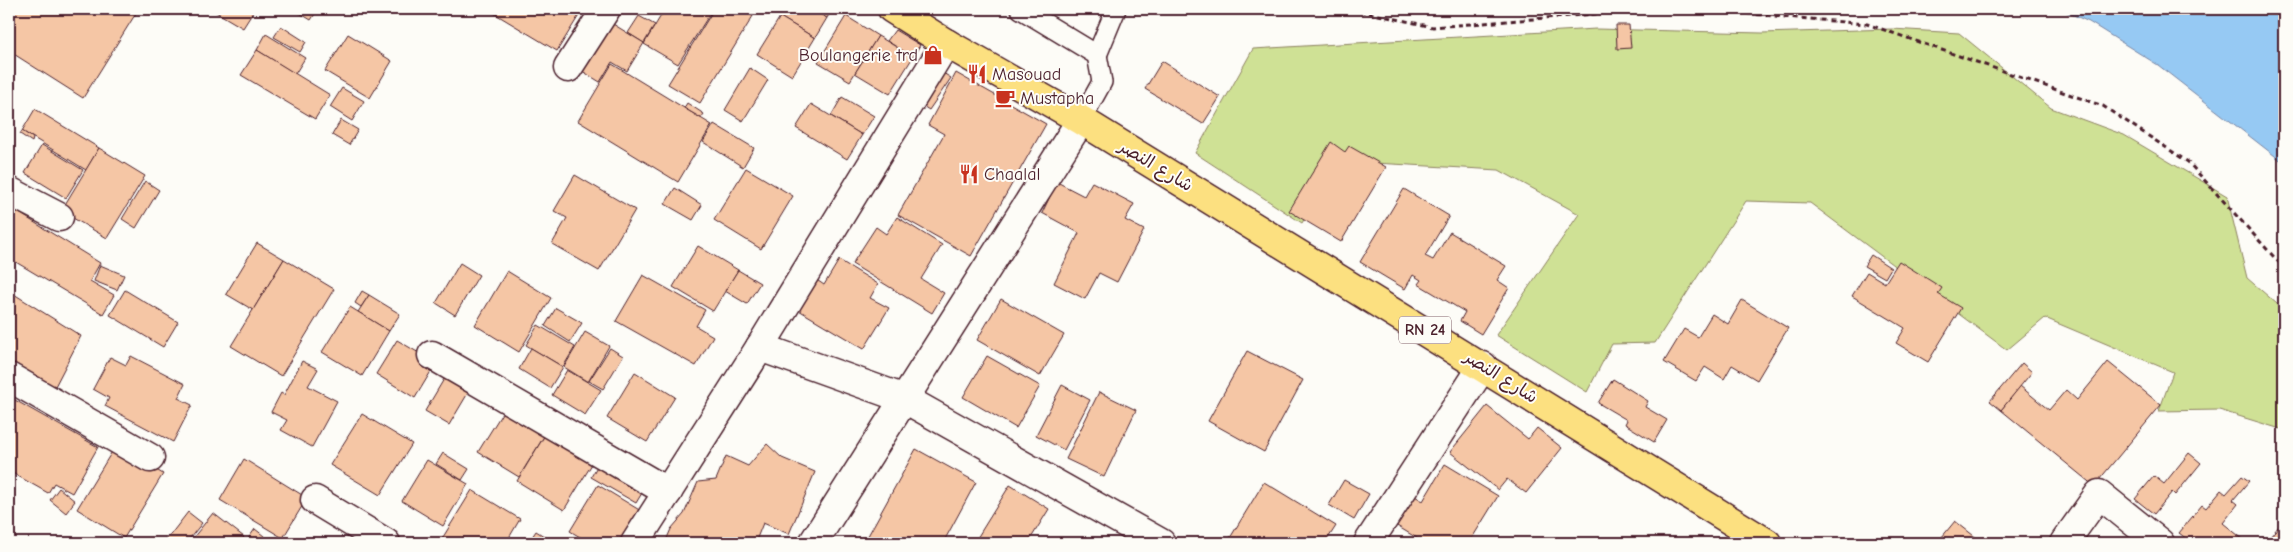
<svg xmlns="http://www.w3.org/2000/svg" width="2293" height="552" viewBox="0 0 2293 552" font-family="'Comic Neue','Playpen Sans Arabic',sans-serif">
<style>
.green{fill:#cfe195;stroke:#8c8060}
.water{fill:#96c9f3;stroke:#7885a3}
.building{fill:#f5c6a5;stroke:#4a1f2b}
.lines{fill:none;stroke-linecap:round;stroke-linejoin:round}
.lane-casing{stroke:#4a1f2b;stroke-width:22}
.street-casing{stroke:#4a1f2b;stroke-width:31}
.secondary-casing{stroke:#4a1f2b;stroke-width:31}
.primary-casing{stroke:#4a1f2b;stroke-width:31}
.path{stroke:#4a1f2b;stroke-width:3;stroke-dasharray:5 4;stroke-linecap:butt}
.lane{stroke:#fdfcf7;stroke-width:19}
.street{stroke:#fdfcf7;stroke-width:28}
.secondary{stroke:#fdfcf7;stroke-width:28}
.primary{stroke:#fce080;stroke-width:28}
.labels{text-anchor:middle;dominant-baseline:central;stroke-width:4;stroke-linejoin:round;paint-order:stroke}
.shield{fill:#fdfcf7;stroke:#806168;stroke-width:1}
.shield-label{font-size:16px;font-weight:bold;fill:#4a1f2b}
.poi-label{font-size:18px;fill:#4a1f2b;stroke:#fdfcf7;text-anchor:start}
.street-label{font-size:18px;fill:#4a1f2b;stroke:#fdfcf7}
</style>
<rect width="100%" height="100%" fill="#fdfcf7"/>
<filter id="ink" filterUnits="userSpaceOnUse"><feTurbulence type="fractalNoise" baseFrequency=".02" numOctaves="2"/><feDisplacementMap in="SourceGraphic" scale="10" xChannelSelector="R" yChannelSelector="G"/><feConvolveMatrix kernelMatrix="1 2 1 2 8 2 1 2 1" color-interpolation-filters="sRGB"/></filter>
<g filter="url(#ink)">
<polygon class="green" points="1596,29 1762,33 1892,29 1959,33 2051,108 2124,135 2227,196 2247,278 2284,310 2284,430 2219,410 2159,411 2173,372 2045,318 2007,350 1810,203 1746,201 1655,343 1612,344 1587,392 1496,335 1579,214 1499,170 1339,161 1302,223 1195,153 1253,49"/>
<polygon class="water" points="2060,9 2284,9 2284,163 2158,65 2089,22"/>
<g class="building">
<polygon points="9,9 136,9 138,10 83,98 9,51"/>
<polygon points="211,9 255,9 243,28"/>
<polygon points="293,9 318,9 311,20"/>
<polygon points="487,9 583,9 557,51"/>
<polygon points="665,9 713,9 678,64 644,44"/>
<polygon points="714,9 741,9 753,16 700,103 668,84"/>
<polygon points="785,9 812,9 827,18 815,38 780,17"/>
<polygon points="812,9 832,9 827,18"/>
<polygon points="639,16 655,25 644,43 628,33"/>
<polygon points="846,16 878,36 850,81 818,62"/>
<polygon points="780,17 815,38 792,76 757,54"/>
<polygon points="608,21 644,43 627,71 612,62 600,82 579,69"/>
<polygon points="1616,25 1629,25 1631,48 1617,49"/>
<polygon points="281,26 306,42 300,52 274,37"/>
<polygon points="895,30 920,45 913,57 887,41"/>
<polygon points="266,34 305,58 295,74 257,50"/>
<polygon points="348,34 392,61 370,98 325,71"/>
<polygon points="878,36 913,57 890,94 855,73"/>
<polygon points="257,50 330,95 315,119 241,75"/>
<polygon points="1162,61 1220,97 1203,124 1145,89"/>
<polygon points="612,64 712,125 678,182 578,121"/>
<polygon points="750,68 768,80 743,121 725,110"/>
<polygon points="940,71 951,78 929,110 918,103"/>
<polygon points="956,73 1046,124 971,256 898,215 944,134 928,125"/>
<polygon points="342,88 364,101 352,121 330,107"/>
<polygon points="842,97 874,116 862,135 831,116"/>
<polygon points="687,103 704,114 701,118 684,108"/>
<polygon points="811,104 862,135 847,159 796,128"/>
<polygon points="35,109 99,148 86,170 22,131"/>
<polygon points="341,120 358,130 349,145 332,135"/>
<polygon points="714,124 754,148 743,167 703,142"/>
<polygon points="22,131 33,138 32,142 20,134"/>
<polygon points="1331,142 1345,152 1349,146 1386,167 1341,242 1289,211"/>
<polygon points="42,145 83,170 66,198 25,173"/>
<polygon points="99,148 145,176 107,238 61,211"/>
<polygon points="746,168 793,196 761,249 714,220"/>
<polygon points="575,175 635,210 599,271 552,244 567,218 554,211"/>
<polygon points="145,181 159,190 136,228 122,219"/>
<polygon points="1057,182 1084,196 1092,182 1134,204 1125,220 1144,230 1117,282 1099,273 1085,299 1054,283 1079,233 1042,213"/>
<polygon points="675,188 702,205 693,220 665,204"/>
<polygon points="1404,189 1449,216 1425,256 1433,260 1450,232 1506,266 1497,280 1509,288 1481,334 1460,321 1465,312 1418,284 1421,280 1413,275 1405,289 1360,262"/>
<polygon points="11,208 100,263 90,281 114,295 103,314 9,258 9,212"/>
<polygon points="897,217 942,245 921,279 944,293 932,313 852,264 876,227 886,234"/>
<polygon points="257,243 284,259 253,310 226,294"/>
<polygon points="698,246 738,270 713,311 673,287"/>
<polygon points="1871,255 1891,268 1885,278 1864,266"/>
<polygon points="284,259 334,289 281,376 231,346"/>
<polygon points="839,260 878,284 870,298 889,308 864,349 792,306 811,276 824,285"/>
<polygon points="1899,261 1942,288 1938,294 1961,308 1928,362 1896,343 1905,328 1852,296 1867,272 1885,283"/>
<polygon points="460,263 479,275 455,315 436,303"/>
<polygon points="100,265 124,275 117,290 94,281"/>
<polygon points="738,270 760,283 747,304 725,291"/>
<polygon points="507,271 551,298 519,352 475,325"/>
<polygon points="643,275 705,310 696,326 713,336 696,366 616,321"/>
<polygon points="125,290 178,322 163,347 110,315"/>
<polygon points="9,291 81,336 50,396 9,364"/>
<polygon points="362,291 369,295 361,307 355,303"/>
<polygon points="369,295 400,314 389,331 358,312"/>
<polygon points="1001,299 1064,335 1040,376 977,340"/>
<polygon points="1742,300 1788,328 1757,380 1732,365 1724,379 1705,367 1696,381 1664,362 1684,329 1698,337 1712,314 1728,324"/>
<polygon points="350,307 389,331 362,376 322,352"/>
<polygon points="556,308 582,323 570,342 545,326"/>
<polygon points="538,325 575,347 563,367 526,345"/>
<polygon points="585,332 609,346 588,382 564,367"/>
<polygon points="397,340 436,363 415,398 376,374"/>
<polygon points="531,348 563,367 550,388 519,369"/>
<polygon points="610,348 623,356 603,389 589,381"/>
<polygon points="1247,351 1303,380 1264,452 1208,421"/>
<polygon points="131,356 185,384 178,398 192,405 173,442 105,406 109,398 93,389 110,357 126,365"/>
<polygon points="987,356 1040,386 1016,428 963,397"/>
<polygon points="302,361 318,369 308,386 337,401 312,447 281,430 287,420 271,412 281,393 284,395"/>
<polygon points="2108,362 2161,405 2094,486 2001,410 2020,386 2049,410 2066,390 2077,400"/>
<polygon points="2022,363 2032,372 2001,410 1990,401"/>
<polygon points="567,370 601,390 585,415 552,395"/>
<polygon points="635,372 675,397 647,442 607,418"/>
<polygon points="447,374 471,388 449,425 425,411"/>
<polygon points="1613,379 1648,401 1645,407 1667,420 1654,442 1625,424 1627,420 1598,403"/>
<polygon points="1062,385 1090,400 1064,450 1036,435"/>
<polygon points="1099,392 1136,410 1104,477 1066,459"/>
<polygon points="13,399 98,447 72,493 54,483 48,493 9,471 9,406"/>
<polygon points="507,405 548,430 519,477 478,452"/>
<polygon points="1487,406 1528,439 1537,428 1562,448 1526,493 1507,479 1498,490 1450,452"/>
<polygon points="362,414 412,444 380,495 330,465"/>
<polygon points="548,430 595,459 564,510 517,481"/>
<polygon points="767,444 782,458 815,472 789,534 763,523 755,543 665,543 671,529 684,514 698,482 716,480 726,456 748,466"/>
<polygon points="116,445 163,474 124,538 77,509"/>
<polygon points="916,449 976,482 943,543 864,543"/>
<polygon points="443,453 469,469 462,480 436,464"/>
<polygon points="2189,453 2201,463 2175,495 2172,492 2154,514 2135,499 2154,476 2164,484"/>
<polygon points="603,456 648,483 636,503 591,477"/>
<polygon points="244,459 307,498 283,538 220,500"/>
<polygon points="427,460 468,484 443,526 402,501"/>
<polygon points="1445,464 1498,496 1469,543 1425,543 1387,520 1405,490 1423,501"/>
<polygon points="2242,476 2249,481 2233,500 2238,504 2223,523 2244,540 2241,543 2192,543 2179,533 2202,505 2206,508 2221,490 2226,494"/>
<polygon points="1344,480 1369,494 1354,520 1329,505"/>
<polygon points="1264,482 1336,526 1325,543 1227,543"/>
<polygon points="598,485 641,511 622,543 590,543 570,531"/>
<polygon points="1010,485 1049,509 1028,543 974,543"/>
<polygon points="59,488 75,501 66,513 50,500"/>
<polygon points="472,490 520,519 506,543 440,542"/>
<polygon points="188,512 202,523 186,543 164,543"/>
<polygon points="213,513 244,537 239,543 189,543"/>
<polygon points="2284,520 2284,543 2265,543"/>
<polygon points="1955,521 1983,543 1937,543"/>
<polygon points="255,529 273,543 245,543"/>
<polygon points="536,531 555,543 528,543"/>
</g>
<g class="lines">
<defs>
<g id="lane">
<polyline points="1021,9 1097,55 1102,82 1081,120"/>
<polyline points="1097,55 1116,9"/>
</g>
<g id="street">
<polyline points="568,68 606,9"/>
<polyline points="9,191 59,217"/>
<polyline points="760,347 905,399 1161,543"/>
<polyline points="432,355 668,492"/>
<polyline points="9,377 150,458"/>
<polyline points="315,500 386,543"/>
<polyline points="813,543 1081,120"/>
<polyline points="1368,543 1483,366"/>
<polyline points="2064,543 2099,494 2160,543"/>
</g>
<polyline id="secondary" points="635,543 760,347 946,43"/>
<polyline id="primary" points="892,9 946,43 1081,120 1767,543"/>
</defs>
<use href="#lane" class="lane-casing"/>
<use href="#street" class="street-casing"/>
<use href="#secondary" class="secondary-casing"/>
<use href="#primary" class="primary-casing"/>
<g class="path">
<polyline points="1351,9 1433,27 1657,9"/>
<polyline points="1694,9 1867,24 2103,106 2188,162 2284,268"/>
</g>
<use href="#lane" class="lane"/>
<use href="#street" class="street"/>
<use href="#secondary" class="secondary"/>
<use href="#primary" class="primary"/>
</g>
</g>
<defs>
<symbol id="shop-bare" viewBox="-9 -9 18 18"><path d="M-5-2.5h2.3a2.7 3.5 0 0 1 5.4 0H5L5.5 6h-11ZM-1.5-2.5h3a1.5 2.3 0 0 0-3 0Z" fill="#c8321e" stroke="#fdfcf7" stroke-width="2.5" paint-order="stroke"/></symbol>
<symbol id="restaurant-bare" viewBox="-9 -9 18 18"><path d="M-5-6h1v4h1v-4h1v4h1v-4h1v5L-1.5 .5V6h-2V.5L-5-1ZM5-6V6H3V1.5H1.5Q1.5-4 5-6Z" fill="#c8321e" stroke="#fdfcf7" stroke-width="2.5" paint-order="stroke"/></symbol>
<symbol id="cafe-bare" viewBox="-9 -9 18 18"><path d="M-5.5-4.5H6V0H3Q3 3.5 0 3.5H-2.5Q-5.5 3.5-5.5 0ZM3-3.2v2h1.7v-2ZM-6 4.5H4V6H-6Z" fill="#c8321e" stroke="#fdfcf7" stroke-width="2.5" paint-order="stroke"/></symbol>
</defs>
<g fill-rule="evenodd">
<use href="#shop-bare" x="919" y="41" width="28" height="28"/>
<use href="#restaurant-bare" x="963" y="60" width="28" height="28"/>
<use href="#cafe-bare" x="991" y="84" width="28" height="28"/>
<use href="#restaurant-bare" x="955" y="160" width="28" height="28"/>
</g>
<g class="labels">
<rect class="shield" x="1399" y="316.5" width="52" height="27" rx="4"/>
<g class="shield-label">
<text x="1425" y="330">RN 24</text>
</g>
<g class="poi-label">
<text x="918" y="55" text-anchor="end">Boulangerie trd</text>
<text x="992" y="74">Masouad</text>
<text x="1020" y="98">Mustapha</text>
<text x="984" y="174">Chaalal</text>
</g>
<g class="street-label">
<text transform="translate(1156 166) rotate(31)">شارع النصر</text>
<text transform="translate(1501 377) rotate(32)">شارع النصر</text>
</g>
</g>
<rect width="2293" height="552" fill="none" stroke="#fdfcf7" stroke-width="30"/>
<rect x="15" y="15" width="2263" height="522" fill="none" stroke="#4a1f2b" stroke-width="2" filter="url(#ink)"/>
</svg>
